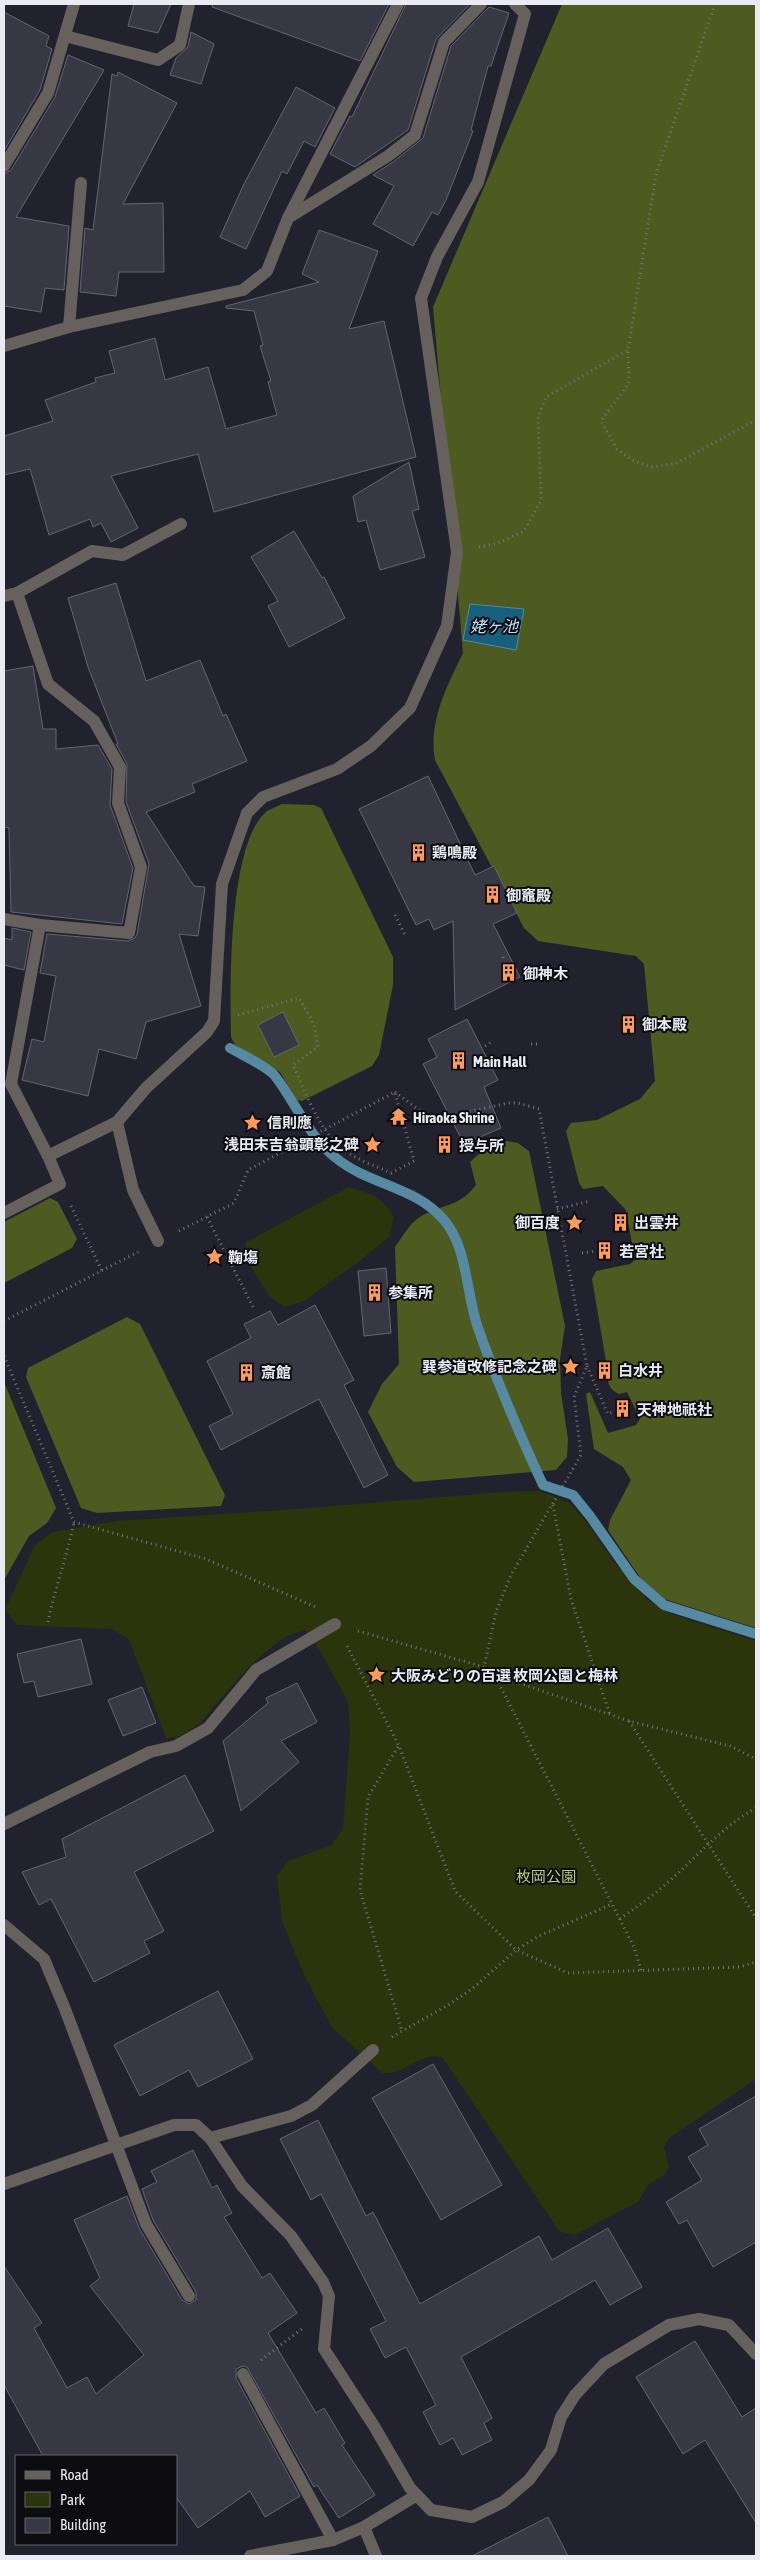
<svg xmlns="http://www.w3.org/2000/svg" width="760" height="2560" viewBox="0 0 760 2560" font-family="'Asap Condensed','Noto Sans JP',sans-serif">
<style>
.green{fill:#2b340a}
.forest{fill:#4e5b20}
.water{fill:#175f7f;stroke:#5689a2}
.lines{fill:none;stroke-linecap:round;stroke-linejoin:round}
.stream{stroke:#5689a2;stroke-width:10}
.building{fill:#383845;stroke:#646573}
.path{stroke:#74757f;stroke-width:3;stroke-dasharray:1 4;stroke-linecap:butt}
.minor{stroke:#66615c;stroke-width:12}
.labels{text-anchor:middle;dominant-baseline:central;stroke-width:4;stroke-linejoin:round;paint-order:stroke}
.poi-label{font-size:15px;font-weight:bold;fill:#e9eaf2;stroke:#0c0c11;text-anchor:start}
.park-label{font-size:15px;fill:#b8ce78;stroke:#0c0c11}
.water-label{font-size:16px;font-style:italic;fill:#bde0f4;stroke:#0c0c11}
</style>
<rect width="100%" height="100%" fill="#21222e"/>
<g class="green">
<path d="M349,1187c20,6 35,10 45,30l-5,20 -28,23 -57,41 -19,6 -15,-10 -26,-41 2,-14z"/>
<path d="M541,1491l29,12 18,21 26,38 34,38 26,15 82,26v438l-87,59 -5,9 5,19 -4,8 -17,11 -10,17 -64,33 -15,-4 -117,-174c-25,-5 -35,19 -60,16l-50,-46 -28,-52 -22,-54 -5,-45 11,-15 44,-16 11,-17 7,-95 -2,-31 -26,-48 -16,-23c-32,-1 -84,67 -104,90 -10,9 -23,18 -36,17l-37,-99 -18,-10 -94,-4 -12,-16 30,-64 17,-13 65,-11 180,-12 206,-17z"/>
</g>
<g class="forest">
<path d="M562,4h194v1624l-95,-30 -20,-19 -33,-49 2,-10 21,-40 -8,-13 -29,-18 -8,-55 4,-2 18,41 28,-8 4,-6 -13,-27 -8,2c-10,-5 -12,-11 -11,-21l-16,-94 4,-8 34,-7 5,-4 -9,-50 -23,-24 -20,3 -4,-6 -13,-52 5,-8 26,-3 43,-21 15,-18 -11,-117 -8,-8 -98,-15 -14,-13 -89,-168c-7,-38 12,-74 28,-107l-30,-346z"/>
<path d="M282,804l32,1 7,3 72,149v28l-14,70 -7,11 -70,35 -6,-1 -16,-28 -45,-27 -4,-8c-1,-49 -3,-190 34,-224 4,-4 12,-6 17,-9z"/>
<path d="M507,1141l11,2 11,8 36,175 -5,33 1,34 7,46 -1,18 -11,13 -142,12 -17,-15 -29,-55 14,-28 17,-20 -4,-117c8,-11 16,-26 28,-32 23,-12 36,-8 53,-30l-6,-23 11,-10z"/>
<polygon points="50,1198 58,1202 77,1239 72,1248 4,1283 4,1222"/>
<polygon points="127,1317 140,1324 225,1495 221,1506 97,1513 81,1508 26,1377 28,1368"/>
<polygon points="4,1382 56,1508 47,1523 29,1536 4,1580"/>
</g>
<polygon class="water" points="470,604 524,609 516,650 463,640"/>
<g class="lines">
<path class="stream" d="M230,1048c12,7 37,18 45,28 20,26 34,61 61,82 33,27 79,28 108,62 24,28 22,74 34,108 19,54 41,105 65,157l30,10 17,21 44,63 30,26 92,29"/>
</g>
<g class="building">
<polygon points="134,4 171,4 158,33 128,26"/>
<polygon points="213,4 389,4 360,61 212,7"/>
<polygon points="406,4 470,4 436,39 408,130 355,167 330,154 350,116 352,117"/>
<polygon points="489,7 509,13 491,66 488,66 471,130 473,131 446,200 438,215 432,212 413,246 373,224 394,186 373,175 393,162 423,138 451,46"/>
<polygon points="4,12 49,36 46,46 52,49 40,90 4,151"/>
<polygon points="191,32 214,44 201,84 170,75 176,58 188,47"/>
<polygon points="68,55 104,70 16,217 69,226 64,290 45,288 41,312 4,306 4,174 11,170 55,97"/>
<polygon points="118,72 177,103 123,204 163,203 164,272 119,272 116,296 80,292 85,228 93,230 112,74 117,76"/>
<polygon points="296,87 335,108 315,147 304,141 287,174 282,171 246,249 220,237 244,184"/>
<polygon points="319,230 378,251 349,329 384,321 416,457 214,512 198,454 111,476 138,528 111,542 101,523 93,527 90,519 49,535 30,469 4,475 4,436 53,421 45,400 96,382 95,378 115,373 109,351 155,338 165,380 208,367 226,429 277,415 268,382 271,381 260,346 263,345 254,311 226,308 226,306 319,282 302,274"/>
<polygon points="409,462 419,509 412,511 425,557 380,570 366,520 358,522 353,496"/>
<polygon points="294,531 322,578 324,577 345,618 289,647 268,606 278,601 251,557"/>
<polygon points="116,583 146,681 200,660 223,716 226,714 247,761 192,784 195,792 146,812 194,886 205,887 198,936 179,934 201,1006 146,1022 136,1059 99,1049 88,1096 22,1080 32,1039 44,1042 56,976 40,973 47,934 128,941 135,938 137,934 149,864 126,802 127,764 116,744 118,744 88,667 68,598"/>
<polygon points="33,666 43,729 56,729 56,749 98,745 112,769 110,805 133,868 122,924 11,912 9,828 4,827 4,671"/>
<polygon points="428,776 475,875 494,866 517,913 493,924 520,977 455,1010 453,921 434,930 429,919 416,925 359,809"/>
<polygon points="12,928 31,932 24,970 4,965 4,938 12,940"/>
<polygon points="283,1012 299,1045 274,1057 258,1025"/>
<polygon points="467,1019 498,1080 484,1087 501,1128 464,1144 423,1064 437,1057 428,1039"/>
<polygon points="386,1268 391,1333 364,1336 358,1271"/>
<polygon points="315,1305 354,1380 344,1385 388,1475 364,1488 319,1399 221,1450 209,1426 233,1414 207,1361 251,1338 244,1324 270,1311 278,1325"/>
<polygon points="81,1639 92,1684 38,1697 34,1681 24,1683 17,1654"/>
<polygon points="297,1683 317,1722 281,1741 299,1762 241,1811 223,1741 268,1703 266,1698"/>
<polygon points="142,1687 156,1723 123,1736 108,1700"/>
<polygon points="185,1775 214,1831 134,1872 164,1931 144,1941 150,1953 94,1982 51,1899 39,1905 22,1872 66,1857 62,1839"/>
<polygon points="218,1991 253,2059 198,2087 189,2070 140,2096 114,2045"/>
<polygon points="433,2064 502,2185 441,2220 372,2098"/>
<polygon points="756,2096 756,2242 713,2267 687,2220 679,2224 666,2202 702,2180 688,2157 708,2145 699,2129"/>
<polygon points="318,2120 366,2216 373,2212 420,2304 539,2236 552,2260 608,2228 642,2287 610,2305 595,2280 461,2357 492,2418 484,2423 492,2440 462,2455 453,2438 440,2445 423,2412 436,2405 406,2347 385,2358 370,2329 386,2321 321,2194 311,2200 280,2139"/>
<polygon points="193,2150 212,2188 217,2185 232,2213 224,2217 262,2278 270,2273 297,2313 268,2333 316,2413 324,2408 345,2443 342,2445 375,2495 339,2518 317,2485 314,2487 247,2367 243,2366 236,2369 236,2378 300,2496 265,2517 250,2491 198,2528 176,2497 176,2456 43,2456 4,2385 4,2266 42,2323 34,2328 67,2388 87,2377 96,2394 144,2355 90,2286 100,2278 74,2220 127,2196 139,2228 182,2300 189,2304 196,2300 196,2292 153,2220 142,2189 157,2182 151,2171"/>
<polygon points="695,2341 742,2417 756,2408 756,2523 705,2440 683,2454 636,2377"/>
<polygon points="548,2517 568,2556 472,2556"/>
</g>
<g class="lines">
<g class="path">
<polyline points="715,4 656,174 628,350 629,383 601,421 617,449 632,460 651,467 675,464 756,420"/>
<polyline points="479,547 498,543 524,531 541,500 538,417 546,397 628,350"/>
<polyline points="395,915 406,937"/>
<polyline points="503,957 504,962"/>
<path d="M238,1015l61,-17 15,26 4,23 -25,18c11,24 26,64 46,81 14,13 35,19 52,27l23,-12 -19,-68"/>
<polyline points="531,1044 539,1044"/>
<polyline points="485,1046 493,1041"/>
<polyline points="395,1092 432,1120 508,1103 518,1103 539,1109 587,1366 574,1397 581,1455 511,1575 496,1612 484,1667"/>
<polyline points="409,1199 414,1190"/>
<polyline points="71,1206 102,1271"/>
<polyline points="557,1209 590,1201"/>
<polyline points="207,1217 253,1307"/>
<polyline points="179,1231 234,1203 248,1170 395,1092"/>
<polyline points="582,1253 596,1251"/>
<polyline points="4,1321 138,1252"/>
<polyline points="4,1356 74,1522 206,1559 318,1608"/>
<polyline points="587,1366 608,1414 615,1411"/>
<polyline points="553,1505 571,1599 610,1715"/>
<path d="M48,1622c7,-34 19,-66 26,-100"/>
<polyline points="358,1631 484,1667 493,1674 629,1721 730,1746 756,1759"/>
<polyline points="347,1646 399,1746 455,1891 516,1950 568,1973 740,1967 756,1962"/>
<polyline points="494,1674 634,1947 642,1973"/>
<polyline points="629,1721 756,1918"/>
<polyline points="398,1747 368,1797 360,1890 402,2031"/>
<path d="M620,1919c13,-10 27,-19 40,-30 33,-27 58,-60 96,-81"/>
<polyline points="392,2037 448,2005 472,1989 516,1950 539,1936 612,1904"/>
<polyline points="261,2360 302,2329"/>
</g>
<g class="minor">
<polyline points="65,36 158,60 180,45 189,4"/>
<polyline points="4,166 48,93 74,4"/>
<polyline points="288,218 398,4"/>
<polyline points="69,327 81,183"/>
<polyline points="4,346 69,327 243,290 267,271 288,218 388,156 415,135 444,42 481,4"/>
<polyline points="4,596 17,593 92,551 123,555 181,524"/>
<polyline points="4,919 40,925 129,933 141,867 118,803 120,767 94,721 48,684 17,593"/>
<polyline points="40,925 11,1084 48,1156"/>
<polyline points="117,1122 133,1190 158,1241"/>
<polyline points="4,1213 60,1184 48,1156 117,1122 146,1088 207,1032 214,1021 222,884 247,813 263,797 337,769 371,746 410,708 447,626 457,552 421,298 437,257 478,182 525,14 515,4"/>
<polyline points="4,1824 150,1752 176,1746 208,1728 256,1670 335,1624"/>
<polyline points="4,1925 44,1959 65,2009 146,2224 189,2296"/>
<polyline points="210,2138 291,2116 312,2105 373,2050"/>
<polyline points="4,2184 174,2125 196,2125 210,2138 242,2186 291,2236 323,2282 329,2296 324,2349 374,2426 410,2488 431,2510 472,2517 503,2502 529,2480 551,2450 561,2417 575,2395 604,2364 669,2325 699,2319 729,2325 756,2354"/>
<polyline points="243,2374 333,2540"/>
<polyline points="364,2527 376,2556"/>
<polyline points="250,2556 333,2540 364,2527 417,2495"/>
</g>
</g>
<defs>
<symbol id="building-bare" viewBox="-9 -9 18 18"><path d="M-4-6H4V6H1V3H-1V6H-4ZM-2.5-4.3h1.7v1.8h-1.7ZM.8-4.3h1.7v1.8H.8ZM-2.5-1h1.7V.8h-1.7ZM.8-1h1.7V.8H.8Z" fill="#ff9b5a" stroke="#0c0c11" stroke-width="2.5" paint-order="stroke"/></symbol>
<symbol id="temple-bare" viewBox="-9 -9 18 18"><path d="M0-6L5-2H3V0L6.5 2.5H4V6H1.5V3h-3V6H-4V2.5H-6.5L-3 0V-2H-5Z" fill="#ff9b5a" stroke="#0c0c11" stroke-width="2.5" paint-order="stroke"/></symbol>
<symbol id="sight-bare" viewBox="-9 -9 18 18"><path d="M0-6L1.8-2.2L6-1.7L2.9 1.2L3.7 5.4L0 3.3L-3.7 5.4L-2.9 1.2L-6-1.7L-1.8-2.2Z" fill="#ff9b5a" stroke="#0c0c11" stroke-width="2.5" paint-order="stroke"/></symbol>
</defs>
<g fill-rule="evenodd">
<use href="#building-bare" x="406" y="840" width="25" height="25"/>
<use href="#building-bare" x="480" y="882" width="25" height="25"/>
<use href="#building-bare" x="496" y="960" width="25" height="25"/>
<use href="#building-bare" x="616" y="1012" width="25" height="25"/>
<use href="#building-bare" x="446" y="1048" width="25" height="25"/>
<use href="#temple-bare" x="386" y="1104" width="25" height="25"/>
<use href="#sight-bare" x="240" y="1110" width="25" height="25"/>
<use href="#sight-bare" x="360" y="1132" width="25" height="25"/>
<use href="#building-bare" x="432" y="1132" width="25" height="25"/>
<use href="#sight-bare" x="562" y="1210" width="25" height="25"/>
<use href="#building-bare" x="608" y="1210" width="25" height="25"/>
<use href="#building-bare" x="592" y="1238" width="25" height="25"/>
<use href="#sight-bare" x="202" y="1244" width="25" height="25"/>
<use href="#building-bare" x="362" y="1280" width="25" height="25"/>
<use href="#sight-bare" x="558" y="1354" width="25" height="25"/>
<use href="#building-bare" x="592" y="1358" width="25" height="25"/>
<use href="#building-bare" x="234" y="1360" width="25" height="25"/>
<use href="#building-bare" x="610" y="1396" width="25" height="25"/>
<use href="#sight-bare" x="364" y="1662" width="25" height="25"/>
</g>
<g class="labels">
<g class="poi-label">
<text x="432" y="852">鶏鳴殿</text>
<text x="506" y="895">御竈殿</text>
<text x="523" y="973">御神木</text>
<text x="642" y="1024">御本殿</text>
<text x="473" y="1061">Main Hall</text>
<text x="413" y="1117">Hiraoka Shrine</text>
<text x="267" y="1122">信則應</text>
<text x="359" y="1144" text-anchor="end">浅田末吉翁顕彰之碑</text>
<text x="459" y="1145">授与所</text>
<text x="560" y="1222" text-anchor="end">御百度</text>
<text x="634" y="1222">出雲井</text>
<text x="619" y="1251">若宮社</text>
<text x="228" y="1257">鞠塲</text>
<text x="388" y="1292">参集所</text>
<text x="557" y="1366" text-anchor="end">巽参道改修記念之碑</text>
<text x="618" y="1370">白水井</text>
<text x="261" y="1372">斎館</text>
<text x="637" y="1409">天神地祇社</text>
<text x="391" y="1675">大阪みどりの百選 枚岡公園と梅林</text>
</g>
<g class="park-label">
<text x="546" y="1876">枚岡公園</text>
</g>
<g class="water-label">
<text x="494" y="626">姥ヶ池</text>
</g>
</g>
<rect width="760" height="2560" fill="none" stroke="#e9eaf2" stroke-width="10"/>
<rect x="15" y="2455" width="162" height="90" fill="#0c0c11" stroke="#64656b"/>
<rect x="25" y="2471" width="25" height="8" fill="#66615c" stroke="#64656b"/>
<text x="60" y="2480" font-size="15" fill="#e9eaf2">Road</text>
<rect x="25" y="2492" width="25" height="15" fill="#2b340a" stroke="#64656b"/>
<text x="60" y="2505" font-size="15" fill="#e9eaf2">Park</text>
<rect x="25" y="2518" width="25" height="15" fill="#383845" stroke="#64656b"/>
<text x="60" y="2530" font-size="15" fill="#e9eaf2">Building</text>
</svg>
